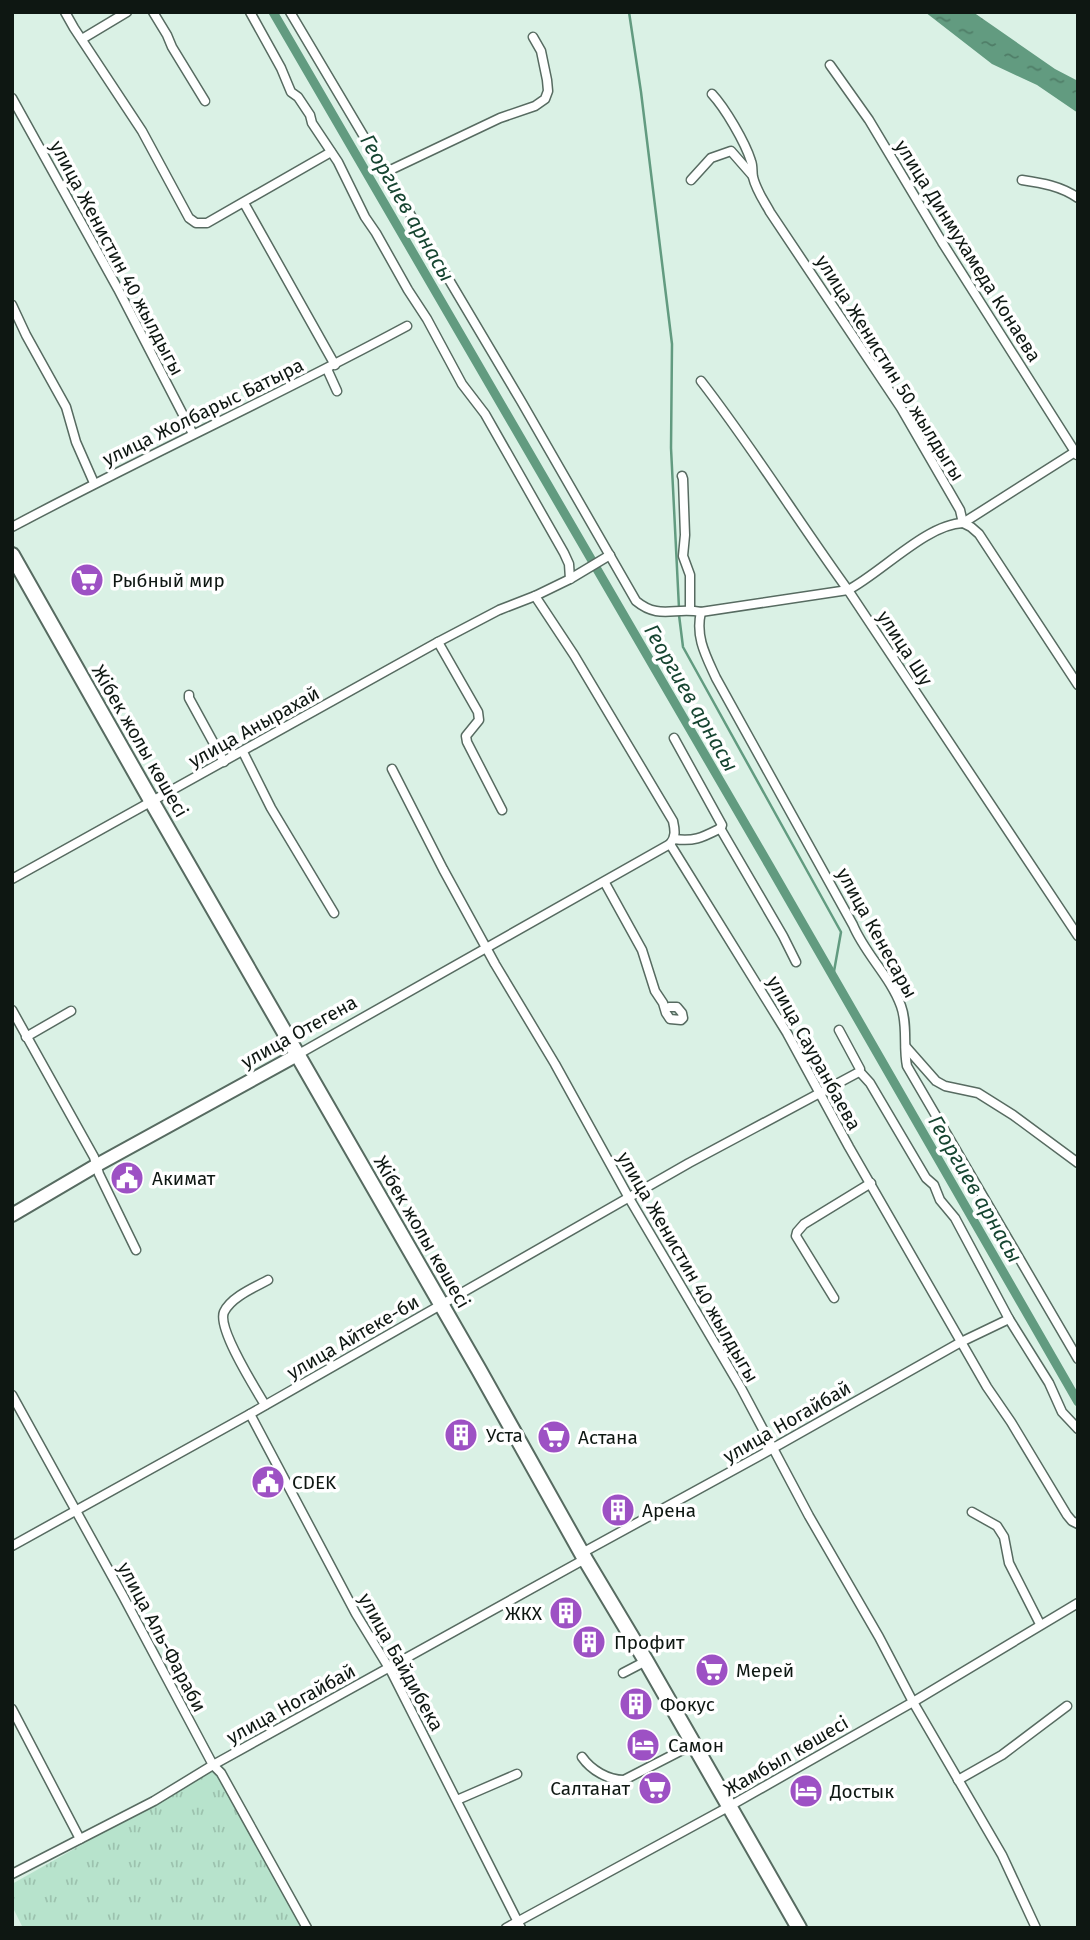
<svg xmlns="http://www.w3.org/2000/svg" width="1090" height="1940" viewBox="0 0 1090 1940" font-family="'Fira Sans',sans-serif">
<style>
.grass{fill:url(#grass-tufts)}
.water{fill:url(#water-ripples)}
.lines{fill:none;stroke-linecap:round;stroke-linejoin:round}
.stream{stroke:#629b80;stroke-width:2.5}
.canal{stroke:#629b80;stroke-width:9}
.street-casing{stroke:#576b61;stroke-width:11}
.secondary-casing{stroke:#576b61;stroke-width:16}
.highway-casing{stroke:#576b61;stroke-width:18}
.street{stroke:#fff;stroke-width:8}
.secondary{stroke:#fff;stroke-width:12}
.highway{stroke:#fff;stroke-width:14}
.labels{text-anchor:middle;dominant-baseline:central;stroke-width:7;stroke-linejoin:round;paint-order:stroke}
.street-label{font-size:19px;fill:#0e1712;stroke:#fff}
.poi-label{font-size:19px;fill:#0e1712;stroke:#fff;text-anchor:start}
.water-label{font-size:21px;font-style:italic;fill:#164531;stroke:#fff}
</style>
<defs>
<pattern id="grass-tufts" width="24" height="20" patternUnits="userSpaceOnUse" patternTransform="scale(1.75)"><rect width="24" height="20" fill="#b7e3cc"/><path d="M3 7l-1-3M5 7V3M7 7l1-3M15 17l-1-3M17 17v-4M19 17l1-3" fill="none" stroke="#9cc2ae"/></pattern>
<pattern id="water-ripples" width="26" height="14" patternUnits="userSpaceOnUse" patternTransform="scale(1.75)"><rect width="26" height="14" fill="#629b80"/><path d="M2 4q2-2 4 0t4 0M15 11q2-2 4 0t4 0" fill="none" stroke="#4f7d67"/></pattern>
</defs>
<rect width="100%" height="100%" fill="#daf1e5"/>
<polygon class="grass" points="214,1770 303,1928 23,1928 12,1906 12,1884"/>
<polygon class="water" points="925,12 973,12 1055,69 1078,81 1078,113 1037,85 992,64"/>
<g class="lines">
<g class="stream">
<polyline points="629,12 641,92 672,344 671,448 679,608"/>
<polyline points="679,615 683,647 841,932 833,977"/>
</g>
<polyline class="canal" points="273,12 769,865 1078,1402"/>
<defs>
<g id="street">
<polyline points="65,12 74,28 142,131 189,218 196,223 207,223 331,152"/>
<polyline points="153,12 167,35 172,47 205,101"/>
<polyline points="250,12 281,68 291,92 298,97 310,115 312,123 338,162 365,217 376,233 408,290 427,319 462,384 485,414 564,553 569,564 570,579"/>
<path d="M290,12l231,389 115,200c23,19 38,6 65,11l147,-22c34,-18 79,-66 115,-67l115,-73"/>
<polyline points="82,39 127,12"/>
<polyline points="830,65 869,120 942,242 1077,455"/>
<path d="M712,94c13,14 33,48 39,67 2,5 1,11 2,16 3,13 11,24 17,35l131,196 59,102 3,13"/>
<polyline points="12,98 118,289 193,434"/>
<polyline points="384,173 500,118 535,106 545,99 548,91 547,80 541,51 533,37"/>
<polyline points="691,180 711,158 731,151 752,175"/>
<path d="M1022,180c20,3 39,6 56,18"/>
<polyline points="244,203 335,365"/>
<polyline points="12,305 26,335 66,407 76,442 94,483"/>
<polyline points="327,369 337,391"/>
<path d="M701,381c52,67 97,140 147,209l230,346"/>
<polyline points="682,476 683,479 685,535 683,556 690,575 690,610"/>
<polyline points="963,523 971,527 979,534 1078,685"/>
<path d="M12,527c131,-70 265,-131 395,-201"/>
<path d="M535,596l39,59 99,166c2,9 3,16 -3,23"/>
<path d="M701,612c-6,25 5,44 15,66l137,247c12,29 37,51 48,81 7,19 2,41 6,60l171,293"/>
<polyline points="438,642 478,712 479,720 466,736 467,742 502,810"/>
<polyline points="189,695 189,698 224,762"/>
<polyline points="243,752 271,808 334,913"/>
<polyline points="392,769 443,869 495,964 555,1064 629,1198 741,1388 809,1516 879,1637 913,1702 1002,1855 1036,1928"/>
<polyline points="720,828 783,936 796,962"/>
<path d="M674,839c21,3 29,-2 47,-11l1,-3 -48,-87"/>
<polyline points="670,844 787,1033 849,1147 987,1387 1011,1422 1067,1515 1072,1521 1078,1524"/>
<polyline points="12,879 438,642 499,610 535,596 570,579 610,555"/>
<polyline points="605,883 642,950 655,991 663,1003 666,1013 670,1019 681,1020 683,1018 682,1013 677,1007 669,1007 665,1009"/>
<polyline points="12,1010 94,1157 99,1174 136,1250"/>
<polyline points="26,1037 71,1011"/>
<polyline points="906,1047 936,1081 945,1086 978,1093 1013,1115 1078,1163"/>
<polyline points="297,1055 670,844"/>
<polyline points="860,1072 870,1083 926,1178 934,1185 940,1200 955,1218 1009,1319 1049,1383 1062,1412 1078,1429"/>
<polyline points="834,1298 796,1236 797,1232 804,1224 871,1183"/>
<polyline points="12,1395 123,1596 213,1765 221,1773 307,1928"/>
<path d="M265,1405c-10,-17 -48,-77 -41,-93 7,-15 31,-25 44,-32"/>
<polyline points="250,1414 356,1614 392,1673 521,1928"/>
<polyline points="972,1512 997,1526 1004,1537 1009,1563 1040,1624"/>
<polyline points="12,1546 250,1414 689,1163 859,1072 860,1069 839,1030"/>
<polyline points="582,1553 761,1455 961,1342 1009,1319"/>
<polyline points="623,1673 646,1661"/>
<polyline points="12,1709 80,1839"/>
<path d="M582,1757c9,13 26,23 42,23l70,-36"/>
<polyline points="958,1780 1002,1755 1067,1706"/>
<polyline points="457,1800 517,1774"/>
<polyline points="12,1874 154,1801 213,1765 585,1559"/>
<polyline points="506,1928 730,1806 913,1702 1078,1603"/>
</g>
<polyline id="secondary" points="12,1215 97,1165 297,1055"/>
<polyline id="highway" points="12,555 152,802 479,1370 585,1559 646,1661 799,1928"/>
</defs>
<use href="#street" class="street-casing"/>
<use href="#secondary" class="secondary-casing"/>
<use href="#highway" class="highway-casing"/>
<use href="#street" class="street"/>
<use href="#secondary" class="secondary"/>
<use href="#highway" class="highway"/>
</g>
<defs>
<symbol id="supermarket-disc" viewBox="-11 -11 22 22"><circle r="9.5" fill="#9d51c4" stroke="#fff"/><path d="M-6-5.5h2.5l.6 2H6L4.5 2H-2.5L-4.4-4H-6ZM-1.5 3.2a1.3 1.3 0 1 0 .1 0ZM3 3.2a1.3 1.3 0 1 0 .1 0Z" fill="#fff"/></symbol>
<symbol id="civic-disc" viewBox="-11 -11 22 22"><circle r="9.5" fill="#9d51c4" stroke="#fff"/><path d="M-.6-6.5H3V-4.5H.6V-3L4-1V1h2V6H-6V1h2V-1L-.6-3ZM-1.2 2.5V6h2.4V2.5Z" fill="#fff"/></symbol>
<symbol id="building-disc" viewBox="-11 -11 22 22"><circle r="9.5" fill="#9d51c4" stroke="#fff"/><path d="M-4-6H4V6H1V3H-1V6H-4ZM-2.5-4.3h1.7v1.8h-1.7ZM.8-4.3h1.7v1.8H.8ZM-2.5-1h1.7V.8h-1.7ZM.8-1h1.7V.8H.8Z" fill="#fff"/></symbol>
<symbol id="hotel-disc" viewBox="-11 -11 22 22"><circle r="9.5" fill="#9d51c4" stroke="#fff"/><path d="M-6-4.5h1.5V1H6V5H4.5V3h-9V5H-6ZM-4 0a1.8 1.8 0 1 1 3.6 0ZM.5 0V-2.5h3Q6-2.5 6 0Z" fill="#fff"/></symbol>
</defs>
<g fill-rule="evenodd">
<use href="#supermarket-disc" x="68" y="561" width="38" height="38"/>
<use href="#civic-disc" x="108" y="1159" width="38" height="38"/>
<use href="#building-disc" x="442" y="1416" width="38" height="38"/>
<use href="#supermarket-disc" x="535" y="1418" width="38" height="38"/>
<use href="#civic-disc" x="249" y="1463" width="38" height="38"/>
<use href="#building-disc" x="599" y="1491" width="38" height="38"/>
<use href="#building-disc" x="547" y="1594" width="38" height="38"/>
<use href="#building-disc" x="570" y="1623" width="38" height="38"/>
<use href="#supermarket-disc" x="693" y="1651" width="38" height="38"/>
<use href="#building-disc" x="617" y="1685" width="38" height="38"/>
<use href="#hotel-disc" x="624" y="1726" width="38" height="38"/>
<use href="#supermarket-disc" x="636" y="1769" width="38" height="38"/>
<use href="#hotel-disc" x="787" y="1772" width="38" height="38"/>
</g>
<g class="labels">
<g class="street-label">
<text transform="translate(968 251) rotate(58)">улица Динмухамеда Конаева</text>
<text transform="translate(117 258) rotate(62)">улица Женистин 40 жылдыгы</text>
<text transform="translate(890 368) rotate(58)">улица Женистин 50 жылдыгы</text>
<text transform="translate(203 412) rotate(-26)">улица Жолбарыс Батыра</text>
<text transform="translate(905 648) rotate(57)">улица Шу</text>
<text transform="translate(254 727) rotate(-29)">улица Анырахай</text>
<text transform="translate(140 741) rotate(60)">Жібек жолы көшесі</text>
<text transform="translate(877 933) rotate(61)">улица Кенесары</text>
<text transform="translate(299 1032) rotate(-29)">улица Отегена</text>
<text transform="translate(814 1053) rotate(61)">улица Сауранбаева</text>
<text transform="translate(422 1232) rotate(60)">Жібек жолы көшесі</text>
<text transform="translate(688 1267) rotate(60)">улица Женистин 40 жылдыгы</text>
<text transform="translate(353 1337) rotate(-30)">улица Айтеке-би</text>
<text transform="translate(787 1422) rotate(-30)">улица Ногайбай</text>
<text transform="translate(162 1637) rotate(62)">улица Аль-Фараби</text>
<text transform="translate(401 1662) rotate(61)">улица Байдибека</text>
<text transform="translate(291 1704) rotate(-29)">улица Ногайбай</text>
<text transform="translate(786 1756) rotate(-30)">Жамбыл көшесі</text>
</g>
<g class="poi-label">
<text x="112" y="580">Рыбный мир</text>
<text x="152" y="1178">Акимат</text>
<text x="486" y="1435">Уста</text>
<text x="578" y="1437">Астана</text>
<text x="292" y="1482">CDEK</text>
<text x="642" y="1510">Арена</text>
<text x="542" y="1613" text-anchor="end">ЖКХ</text>
<text x="614" y="1642">Профит</text>
<text x="736" y="1670">Мерей</text>
<text x="660" y="1704">Фокус</text>
<text x="668" y="1745">Самон</text>
<text x="630" y="1788" text-anchor="end">Салтанат</text>
<text x="830" y="1791">Достык</text>
</g>
<g class="water-label">
<text transform="translate(407 208) rotate(60)">Георгиев арнасы</text>
<text transform="translate(691 698) rotate(60)">Георгиев арнасы</text>
<text transform="translate(975 1189) rotate(60)">Георгиев арнасы</text>
</g>
</g>
<rect width="1090" height="1940" fill="none" stroke="#0e1712" stroke-width="28"/>
</svg>
